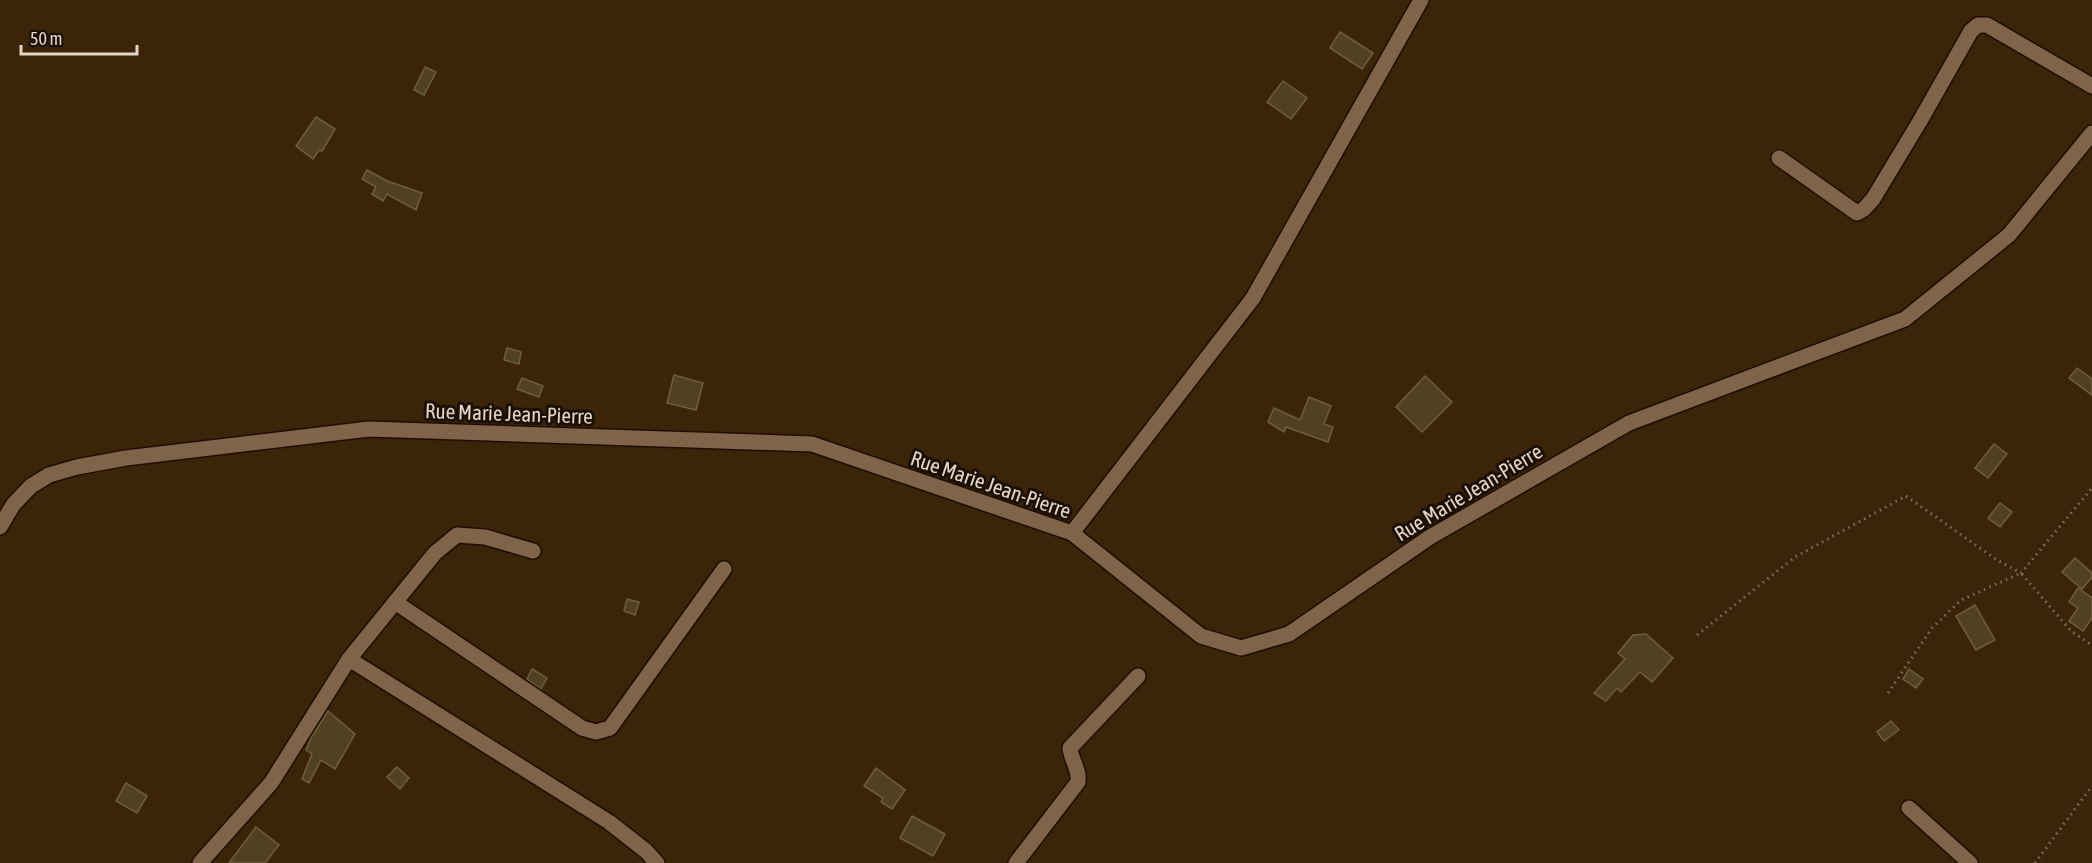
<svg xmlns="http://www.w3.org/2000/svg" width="2092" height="863" viewBox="0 0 2092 863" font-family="'Asap Condensed',sans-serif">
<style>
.building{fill:#514120;stroke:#6f5e3c;stroke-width:1.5}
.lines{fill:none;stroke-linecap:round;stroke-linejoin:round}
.minor-casing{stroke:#1f0e00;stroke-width:18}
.path{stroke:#836f59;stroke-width:3;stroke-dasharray:1.5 4.5;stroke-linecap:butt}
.minor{stroke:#806449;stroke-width:15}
.labels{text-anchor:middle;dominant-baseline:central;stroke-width:6;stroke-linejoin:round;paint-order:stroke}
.street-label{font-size:21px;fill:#e5d5c6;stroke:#1b1006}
</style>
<rect width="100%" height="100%" fill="#3c2409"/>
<g class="building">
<polygon points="1340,32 1373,53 1362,69 1330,48"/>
<polygon points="425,67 436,72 424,95 414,90"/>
<polygon points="1283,81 1307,98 1291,119 1267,102"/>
<polygon points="316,117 335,129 322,151 319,150 313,159 296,146"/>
<polygon points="367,170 387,181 422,193 416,210 387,194 383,201 372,194 376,187 362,179"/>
<polygon points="507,348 521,352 519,364 504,360"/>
<polygon points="2077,368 2092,379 2092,395 2069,378"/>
<polygon points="674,375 703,383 696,410 667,403"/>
<polygon points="1425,376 1452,402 1422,432 1396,407"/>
<polygon points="522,378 543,386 539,397 517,389"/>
<polygon points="1309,397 1331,406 1324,424 1333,427 1328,442 1286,427 1284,432 1268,422 1274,408 1300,420"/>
<polygon points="1994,444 2007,454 1988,478 1975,468"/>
<polygon points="2000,503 2012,512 2000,527 1988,518"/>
<polygon points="2075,558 2092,573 2092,577 2082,589 2062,572"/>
<polygon points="2078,588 2092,598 2092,618 2083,631 2069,621 2078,608 2069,602"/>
<polygon points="627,599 639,602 635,615 624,611"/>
<polygon points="1975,605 1995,640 1976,650 1956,616"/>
<polygon points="1646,634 1673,658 1652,682 1640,672 1621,692 1617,688 1606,701 1594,693 1625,659 1618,653 1633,635"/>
<polygon points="532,669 547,678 541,689 527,679"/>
<polygon points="1909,669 1923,679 1916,688 1903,679"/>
<polygon points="328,711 355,734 335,769 321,760 309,783 302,779 312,754 306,750 312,736"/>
<polygon points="1891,721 1899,730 1884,741 1877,732"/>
<polygon points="397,767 409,778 400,789 387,777"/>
<polygon points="876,768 905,790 892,809 881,802 883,798 864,786"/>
<polygon points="126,783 147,796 137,813 116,801"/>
<polygon points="912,816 945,834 933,856 900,838"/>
<polygon points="256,827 279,845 265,863 229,863"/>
</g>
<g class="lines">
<defs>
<g id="minor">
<polyline points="1779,158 1857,213 1864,209 1873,199 1920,121 1971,31 1978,25 1987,25 2092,86"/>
<polyline points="0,527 13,505 31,486 49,475 77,467 126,458 369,429 812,444 1072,533 1201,636 1241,648 1289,634 1430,537 1629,423 1905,319 2009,235 2092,133"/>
<polyline points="1072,533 1253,298 1421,0"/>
<polyline points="395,602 582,728 596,732 610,728 724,569"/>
<polyline points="349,659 609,822 646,851 657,863"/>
<polyline points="1909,808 1970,863"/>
<polyline points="200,863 271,783 349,659 435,553 457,535 485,537 533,551"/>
<path d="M1016,863l62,-81c2,-12 -7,-22 -8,-34l68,-72"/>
</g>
</defs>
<use href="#minor" class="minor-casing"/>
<g class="path">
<polyline points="1697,635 1795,557 1906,496 1997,560 2021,573 2092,488"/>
<polyline points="1888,693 1932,628 1961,600 2021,573 2071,631 2092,645"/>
<polyline points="2035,863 2092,786"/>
</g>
<use href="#minor" class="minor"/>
</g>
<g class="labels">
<g class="street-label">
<text transform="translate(509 413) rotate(2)">Rue Marie Jean-Pierre</text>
<text transform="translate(991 484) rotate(19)">Rue Marie Jean-Pierre</text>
<text transform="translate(1468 492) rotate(-31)">Rue Marie Jean-Pierre</text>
</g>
</g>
<path d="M21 45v9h116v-9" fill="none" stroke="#e5d5c6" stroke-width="3"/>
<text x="30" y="45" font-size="18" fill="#e5d5c6" stroke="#1b1006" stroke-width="4.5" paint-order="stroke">50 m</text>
</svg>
